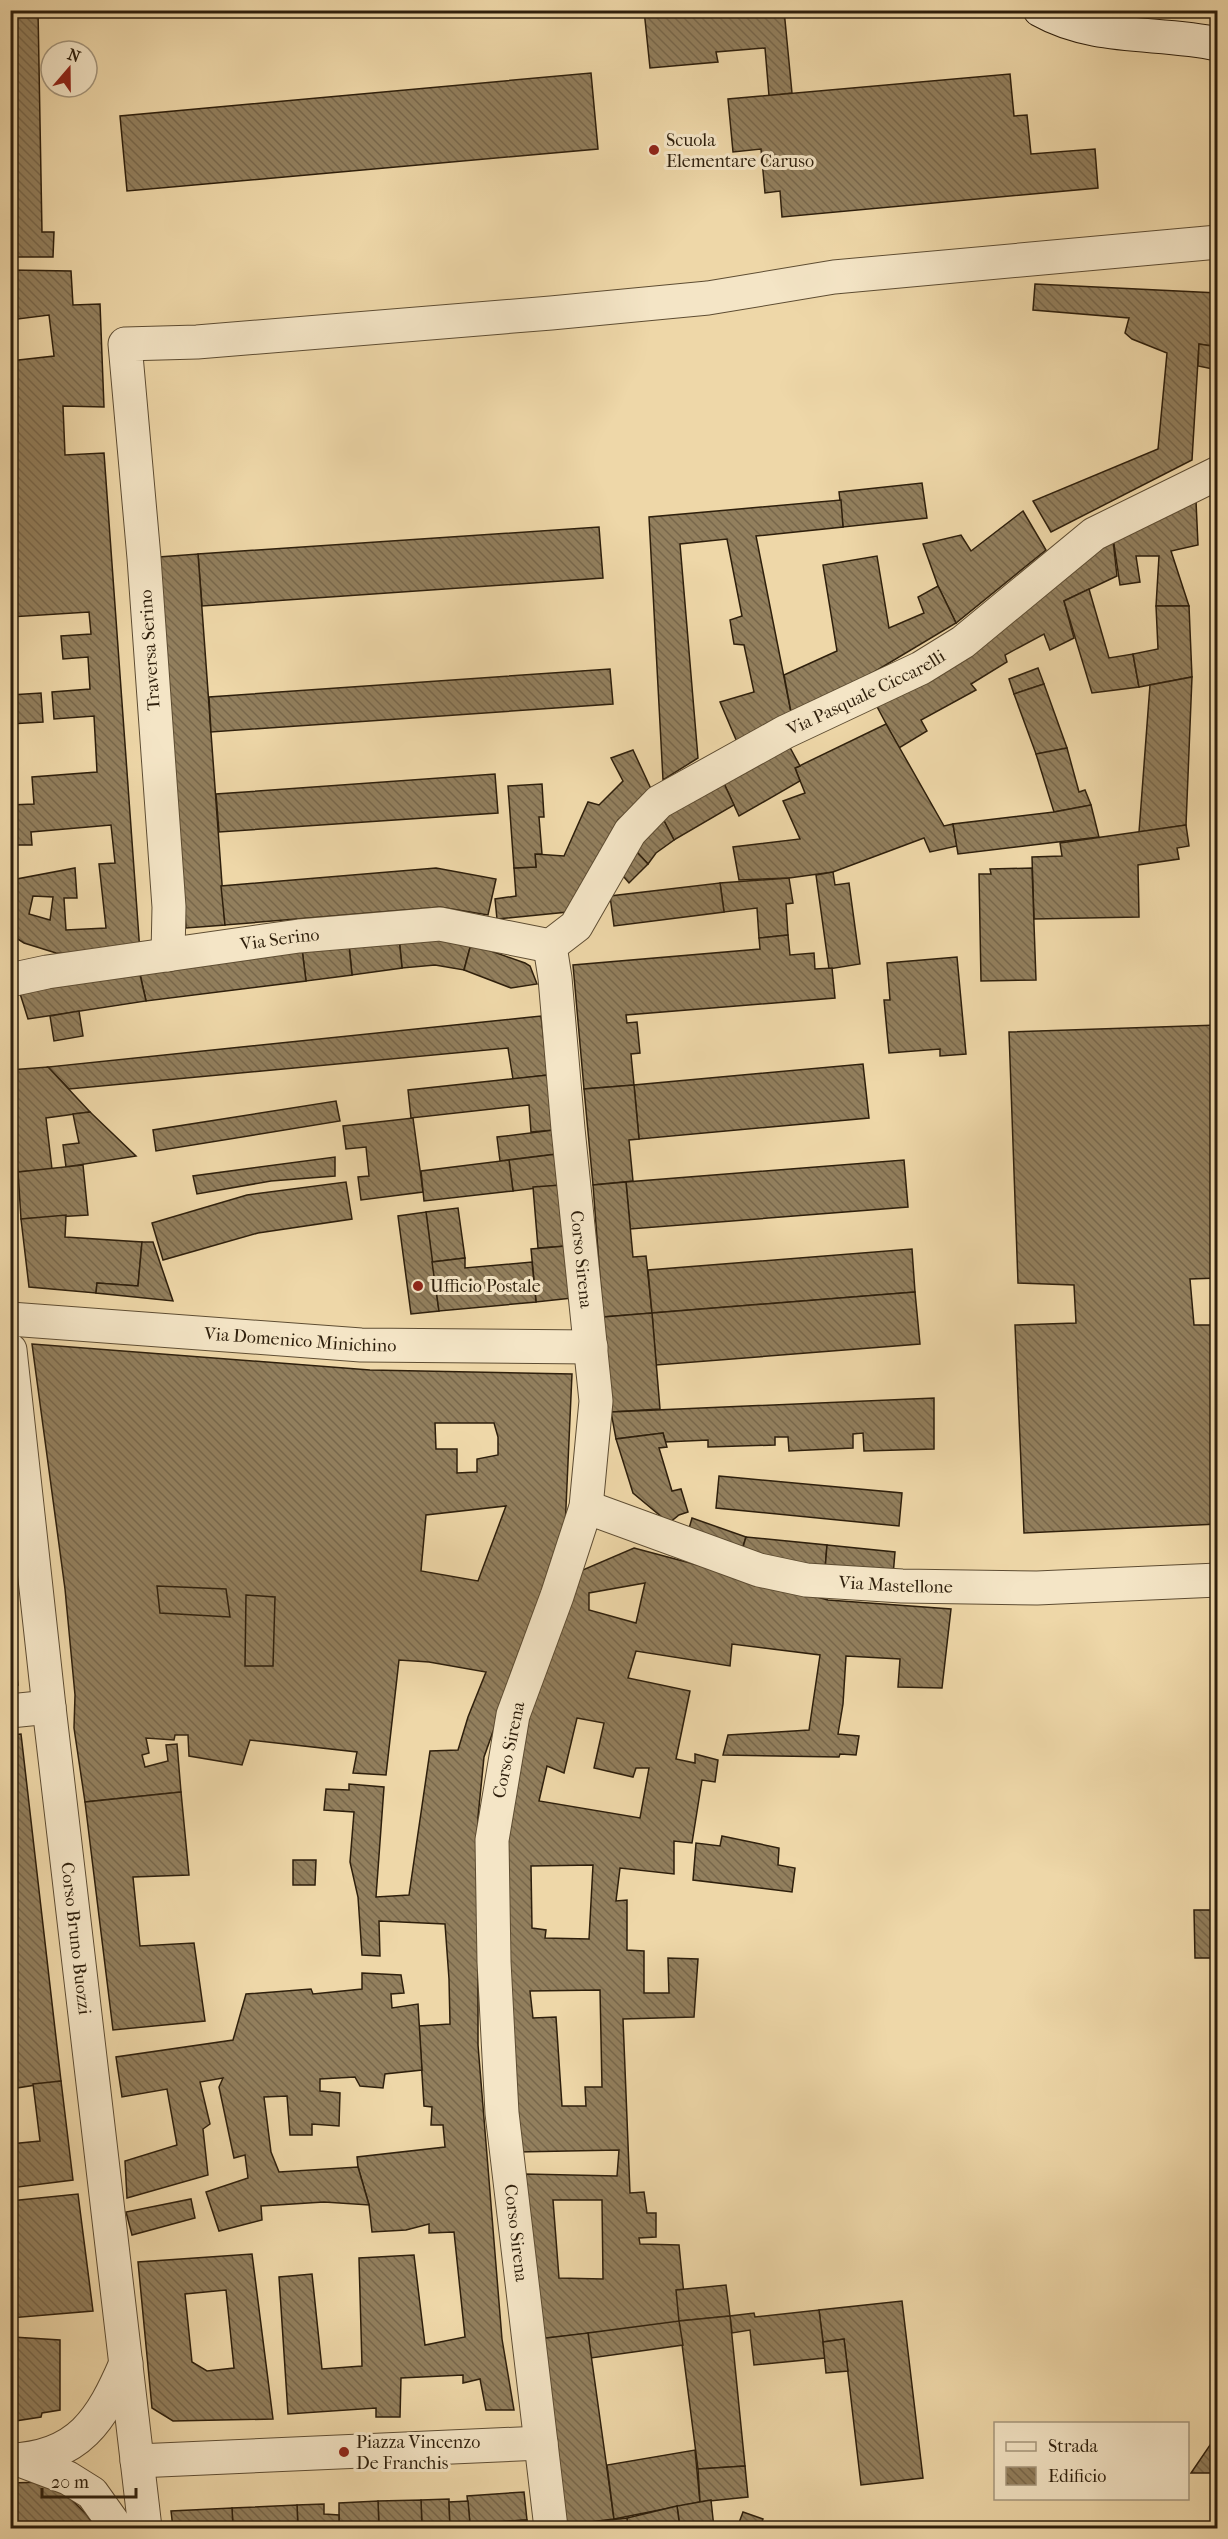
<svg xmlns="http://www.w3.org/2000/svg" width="1228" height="2539" viewBox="0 0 1228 2539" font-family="'IM FELL French Canon',serif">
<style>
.building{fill:url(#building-back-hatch);stroke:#2e1f0c;stroke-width:1.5;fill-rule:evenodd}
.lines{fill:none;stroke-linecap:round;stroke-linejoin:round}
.street-casing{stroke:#5e4d33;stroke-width:35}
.secondary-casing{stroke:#2e1f0c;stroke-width:35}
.street{stroke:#f4e5c6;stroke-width:33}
.secondary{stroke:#f4e5c6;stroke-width:33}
.poi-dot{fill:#8f2418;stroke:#f4e5c6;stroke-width:2}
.labels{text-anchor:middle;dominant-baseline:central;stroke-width:6;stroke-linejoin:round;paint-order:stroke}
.poi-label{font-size:18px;fill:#2e1f0c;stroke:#f4e5c6;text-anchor:start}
.street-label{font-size:18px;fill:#2e1f0c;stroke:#f4e5c6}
</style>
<defs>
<pattern id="building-back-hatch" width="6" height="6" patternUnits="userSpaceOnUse" patternTransform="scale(1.5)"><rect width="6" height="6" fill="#927f5d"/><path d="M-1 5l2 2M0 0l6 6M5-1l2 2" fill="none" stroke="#78674b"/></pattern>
</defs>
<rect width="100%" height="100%" fill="#eed7a8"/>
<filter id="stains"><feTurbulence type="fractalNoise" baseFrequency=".00333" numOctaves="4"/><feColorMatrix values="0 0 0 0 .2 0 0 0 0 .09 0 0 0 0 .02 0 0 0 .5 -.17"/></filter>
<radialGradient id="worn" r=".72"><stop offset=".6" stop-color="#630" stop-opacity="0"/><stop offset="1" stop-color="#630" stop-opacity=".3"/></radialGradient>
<g class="building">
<polygon points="10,10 38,10 42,232 54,232 53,257 10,257"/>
<polygon points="64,10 84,10 83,17 64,16"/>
<polygon points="644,10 784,10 792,93 769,96 765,48 716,52 718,62 650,68"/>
<polygon points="591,73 598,149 127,191 120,116"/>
<polygon points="1010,74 1014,116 1027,115 1031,154 1095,149 1098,188 782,217 780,191 765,193 761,149 733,152 728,99"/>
<path d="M10,270l61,1 2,34 27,-1 4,103 -41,-1 2,49 39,-2 36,499 -44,3 -40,-2 -32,-10 -14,-9v-60l1,6 64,-12 2,30h-13l2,32 40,-2 -7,-64 16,-1 -4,-38 -80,7 1,13h-22v-40l24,-1 -2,-27 65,-5 -3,-56 -40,3 -2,-27 38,-3 -2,-32 -25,2 -2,-23 30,-2 -2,-22 -79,5v-186h8l-8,-51v-19l44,-5 -5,-41 -39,5zM33,896l20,1 -3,23 -21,-6z"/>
<polygon points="1035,284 1218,293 1218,347 1199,344 1192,460 1051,532 1033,501 1158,449 1167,353 1132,339 1125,333 1129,318 1033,310"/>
<polygon points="1199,344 1218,347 1218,370 1198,366"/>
<polygon points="922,483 927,518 843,527 839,492"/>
<polygon points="841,500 843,527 756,536 791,712 737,742 720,702 754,692 744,645 734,644 730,620 742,616 727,539 680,544 698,758 663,780 649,517"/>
<polygon points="1196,501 1198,545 1171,551 1189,606 1156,606 1159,556 1136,556 1140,582 1120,585 1112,531"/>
<polygon points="1023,511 1046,550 956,623 938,586 923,544 961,535 971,551"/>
<polygon points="599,527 603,578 202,606 198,554"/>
<polygon points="1112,531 1117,576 1064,601 1074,638 1050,650 1044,634 1005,655 1007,662 971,684 976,690 921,720 927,731 899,748 874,701"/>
<polygon points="198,554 225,925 186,928 159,557"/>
<polygon points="877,556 889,628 924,613 918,597 938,586 956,623 869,675 791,712 784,675 837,651 823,565"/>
<polygon points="1089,589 1109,658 1133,654 1139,687 1092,693 1064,601"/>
<polygon points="1156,606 1189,606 1192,677 1139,687 1133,654 1158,649"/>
<polygon points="1038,668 1044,684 1014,694 1009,679"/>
<polygon points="610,669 613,704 211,732 209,697"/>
<polygon points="1192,677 1186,825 1139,832 1150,685"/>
<polygon points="1044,684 1067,748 1036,754 1014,694"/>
<polygon points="41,693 43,722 10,724 10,715 16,714 16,704 10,705 10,695"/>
<polygon points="886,724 944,826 953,824 957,846 930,852 924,838 833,872 789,878 739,880 733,847 800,839 783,801 805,793 795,768"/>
<polygon points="787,742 800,766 795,768 800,781 739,816 721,777"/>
<polygon points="1067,748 1079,792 1085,790 1091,805 1054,812 1036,754"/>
<polygon points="633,750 652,791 618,820 568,912 497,919 495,899 516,896 514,868 536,867 535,854 564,856 588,802 599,805 623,781 611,758"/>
<polygon points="495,774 498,813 219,832 216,794"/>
<polygon points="721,777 734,805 674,840 661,815"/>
<polygon points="542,784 544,817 539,817 542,854 535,854 536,867 514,868 508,786"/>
<polygon points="1091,805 1099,837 958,854 953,824 1054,812"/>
<polygon points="661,815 674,840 656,853 648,864 635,850"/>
<polygon points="1186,825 1189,846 1177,848 1179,859 1138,865 1139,917 1034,919 1032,857 1062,856 1060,843"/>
<polygon points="635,850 648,864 629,883 618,870"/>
<polygon points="436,868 496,879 488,915 440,907 225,925 221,886"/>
<polygon points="1032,868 1036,980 981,981 979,874 991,874 990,869"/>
<polygon points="833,872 835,885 849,883 860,964 829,969 816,875"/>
<polygon points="789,878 793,903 786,904 788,935 759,938 757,908 724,912 720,883"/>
<polygon points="720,883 724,912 614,926 610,896"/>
<polygon points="788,935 790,955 814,953 815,969 832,968 835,998 626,1015 627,1023 637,1022 640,1053 631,1054 634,1085 584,1089 573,965 760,949 759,938"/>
<polygon points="440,937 471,944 464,970 435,965 402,968 399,938"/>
<polygon points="399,938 402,968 352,975 349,945"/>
<polygon points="471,944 525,963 530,966 537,984 511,988 464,970"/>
<polygon points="349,945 352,975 306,981 302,949"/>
<polygon points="302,949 306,981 146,1001 139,970"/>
<polygon points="957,957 966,1054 940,1056 940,1049 889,1053 884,1000 890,1000 887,963"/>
<polygon points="139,970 146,1001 28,1019 18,987"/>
<polygon points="79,1011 83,1036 54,1041 50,1016"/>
<polygon points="541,1016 548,1075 513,1079 508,1048 69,1089 48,1067"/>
<polygon points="1218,1025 1218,1278 1190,1279 1194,1325 1218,1325 1218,1524 1024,1533 1015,1325 1076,1323 1074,1285 1018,1283 1009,1032"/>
<polygon points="863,1064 869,1118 639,1139 634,1085"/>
<polygon points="48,1067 90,1112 46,1118 52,1169 18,1172 10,1113 10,1070"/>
<polygon points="548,1075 554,1130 531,1132 529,1105 411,1118 408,1090"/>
<polygon points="634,1085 639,1139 629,1140 633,1181 593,1185 584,1089"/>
<polygon points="336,1101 340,1121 156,1151 153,1130"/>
<polygon points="90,1112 136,1156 66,1167 63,1145 79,1143 73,1114"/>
<polygon points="413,1118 423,1192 361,1200 358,1177 369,1176 366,1147 346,1149 343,1126"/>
<polygon points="554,1130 557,1154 500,1161 497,1137"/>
<polygon points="557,1154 561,1185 513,1191 509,1160"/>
<polygon points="335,1157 335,1176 271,1181 197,1194 193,1176"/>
<polygon points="509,1160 513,1191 424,1201 421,1171"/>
<polygon points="904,1160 908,1207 630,1229 626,1182"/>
<polygon points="83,1165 88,1215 21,1219 18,1172"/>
<polygon points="346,1182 352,1219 258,1233 163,1260 152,1223 247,1195"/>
<polygon points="626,1182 633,1257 646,1256 652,1313 603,1317 593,1185"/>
<polygon points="561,1185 566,1246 538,1248 533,1187"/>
<polygon points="458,1208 465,1258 432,1262 426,1212"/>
<polygon points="426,1212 439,1311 411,1314 398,1216"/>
<polygon points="66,1215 65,1237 142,1242 138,1286 97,1283 96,1293 29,1287 21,1219"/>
<polygon points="142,1242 153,1242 173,1301 96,1293 97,1283 138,1286"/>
<polygon points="566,1246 572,1298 536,1302 531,1249"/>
<polygon points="912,1249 915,1292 652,1313 648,1270"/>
<polygon points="465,1258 465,1268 532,1262 536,1302 439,1311 432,1262"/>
<polygon points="915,1292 920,1344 656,1365 652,1313"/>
<polygon points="652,1313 660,1409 611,1412 603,1317"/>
<path d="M32,1344l338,26 202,4 -7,155 -81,228 -6,60v228l24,294 12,71h-28l-6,-31 -17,4v-8l-62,3 -1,39h-24v-9l-88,6 -9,-137 33,-3 10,95 40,-3 -3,-108 55,-3 11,90 40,-8 -11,-105 -25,1v-9l-23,6 -34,2 -3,-27 -11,-38 -1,-10 88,-10 -2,-22h-12l1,-18 -8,-1 -5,-80 31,-2 -1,-45 -4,-55 -66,-3 1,35 -18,-1 -4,-58 -8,-35 4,-50 -30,-2 2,-21 23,1v-6l35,3 -8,110 33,-2 21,-144 28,-1 10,-33 18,-45 -57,-10 -30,-2 -13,115 -33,-2 4,-21 -107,-12 -8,25 -53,-9 -1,-21h-13l-1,5 -28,-2 3,15 -7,2 3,12 23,-6 -2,-16 11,-1 4,48 -96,10 -11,-74 1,-33 -10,-106zM435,1423h59l4,14v18l-21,4v13l-20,1v-24h-21zM506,1506l-28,75 -57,-10 5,-56z"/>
<polygon points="934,1398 934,1449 864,1451 863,1433 853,1434 853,1448 789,1451 788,1437 775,1437 775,1445 708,1447 708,1440 665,1442 663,1433 616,1439 611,1412"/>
<polygon points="663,1433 667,1447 659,1448 672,1491 681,1489 688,1512 679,1515 669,1523 633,1493 616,1439"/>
<polygon points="719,1476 902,1493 899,1526 716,1508"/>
<polygon points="692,1518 746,1537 742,1550 688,1532"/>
<polygon points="746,1537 827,1545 825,1570 742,1550"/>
<polygon points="827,1545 895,1552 893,1576 825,1570"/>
<path d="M634,1548l194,52 123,9 -9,79 -44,-1 2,-28 -54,-3 -3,48 -5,30 21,2 -3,19 -16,-1 -1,3 -116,-2 5,-20 81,-5 11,-75 -88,-11 -2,22 -94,-15 -8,27 62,13 -14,68 19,4v-9l23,6 -3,22 -13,-2 -10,63 -18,-2v33l-54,-6 -4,33 11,-1v50l17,1v42h25l-1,-35 30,1 -4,58 -71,2 7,174 14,-1 3,21h9v24l-17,1 1,6 39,1 5,50 37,-3 3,26 -186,21 -13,-165 92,2 2,-26 -102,2 -12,-315 18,-102 55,-163zM645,1583l-9,40 -47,-13v-17zM577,1718l27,5 -10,45 39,9 3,-9h13l-9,50 -101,-17 8,-35 17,7zM593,1865l-4,74 -44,-1 1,-8 -14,-2 -1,-62zM600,1990l2,97h-17l1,19h-24l-6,-89 -23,1 -3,-27zM553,2200h49l1,79 -44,-1z"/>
<polygon points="157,1586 226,1589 230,1617 160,1613"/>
<polygon points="246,1595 275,1597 273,1666 245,1666"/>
<polygon points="10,1621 18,1685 10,1686"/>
<polygon points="21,1734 61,2081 10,2089 10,1735"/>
<polygon points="181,1792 189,1875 133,1877 140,1946 194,1943 205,2021 113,2030 85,1802"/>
<polygon points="722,1836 779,1848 778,1865 795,1868 792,1892 693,1880 696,1843 720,1846"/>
<polygon points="293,1860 316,1860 315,1885 293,1885"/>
<polygon points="1194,1910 1218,1910 1218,1958 1195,1958"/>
<polygon points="362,1973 401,1975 404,1993 391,1994 392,2008 418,2004 422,2070 385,2074 383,2088 360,2086 355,2077 320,2079 320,2091 340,2093 339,2126 312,2124 312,2135 290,2135 287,2096 264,2097 271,2152 279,2172 358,2167 369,2205 324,2202 261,2206 262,2220 219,2231 206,2192 248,2178 245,2155 234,2158 219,2087 223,2078 200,2082 210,2124 203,2129 208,2175 127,2198 125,2161 177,2145 167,2089 122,2097 116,2057 233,2040 246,1994 311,1989 313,1994 362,1989"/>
<polygon points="61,2081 73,2180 10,2188 10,2144 40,2141 33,2084"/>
<polygon points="78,2194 93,2311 10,2318 10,2201"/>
<polygon points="191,2199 195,2218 132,2235 126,2212"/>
<path d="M252,2254l21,165 -100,2 -21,-13 -14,-146zM226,2290l8,78 -27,3 -15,-9 -7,-68z"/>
<polygon points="726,2285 730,2316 679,2321 676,2290"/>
<polygon points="902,2301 923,2478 861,2485 844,2339 823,2342 819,2310"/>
<polygon points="819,2310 825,2358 754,2365 750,2330 732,2333 730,2316 754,2313 755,2317"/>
<polygon points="730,2316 745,2466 698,2469 679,2321"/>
<polygon points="679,2321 683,2345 591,2358 588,2333"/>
<polygon points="10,2323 13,2323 13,2337 60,2340 60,2410 42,2413 41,2417 15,2421 16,2416 10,2417"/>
<polygon points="588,2333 614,2519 566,2525 538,2339"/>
<polygon points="844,2339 848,2371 826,2373 823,2342"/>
<polygon points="1210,2445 1218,2447 1218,2473 1191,2473"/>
<polygon points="695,2450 700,2502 614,2519 607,2465"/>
<polygon points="745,2466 748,2497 700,2502 698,2469"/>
<polygon points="45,2482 60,2488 87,2515 96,2528 10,2526 10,2483"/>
<polygon points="524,2492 527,2520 470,2524 467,2496"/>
<polygon points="449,2499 450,2527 422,2528 421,2500"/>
<polygon points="421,2500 422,2528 379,2528 378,2501"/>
<polygon points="711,2500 714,2528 680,2528 677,2506"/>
<polygon points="378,2501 379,2528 339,2528 339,2503"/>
<polygon points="468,2501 470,2524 450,2527 449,2502"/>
<polygon points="324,2504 324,2514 339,2515 339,2528 298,2528 297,2505"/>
<polygon points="297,2505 298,2528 233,2528 232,2508"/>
<polygon points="677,2506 680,2528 628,2528 627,2518"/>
<polygon points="232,2508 233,2528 173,2528 171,2511"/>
<polygon points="743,2512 763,2519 760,2528 737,2528"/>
<polygon points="627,2518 628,2528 566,2528 566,2525"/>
<polygon points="527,2520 528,2528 493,2528 493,2522"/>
<polygon points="493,2522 493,2528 473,2528 473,2524"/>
<polygon points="473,2524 473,2528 447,2528 447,2527"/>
</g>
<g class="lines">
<defs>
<g id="street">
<path id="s1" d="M550,946l5,32 13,151 28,272 -10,106 -29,89 -44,119 -21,125 2,122 8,151 49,415"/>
<path id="s2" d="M550,946l26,-20 54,-94 29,-30 126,-70 136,-64 42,-26 131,-108 124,-61"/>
<polyline points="168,955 169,907 144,558 125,344 197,342 551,313 708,298 834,277 1218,242"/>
<path id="s3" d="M10,980l37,-8 252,-36 141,-12 110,22"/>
<path id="s4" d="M10,1319l351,26 230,2"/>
<path id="s5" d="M10,1350l39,357 96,821"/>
<path id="s6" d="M586,1507l173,63 47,10 96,6 135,2 181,-8"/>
<polyline points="10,1711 49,1707"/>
<path d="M10,2460c69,-2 92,-41 116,-97"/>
<polyline points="20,2460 68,2478 92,2493 117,2528"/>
<polyline points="137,2461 541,2443"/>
</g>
<path id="secondary" d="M1040,10c55,31 118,21 178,34"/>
</defs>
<use href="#street" class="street-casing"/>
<use href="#secondary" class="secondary-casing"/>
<use href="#street" class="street"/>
<use href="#secondary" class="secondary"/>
</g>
<g class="poi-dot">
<circle cx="654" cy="150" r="6"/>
<circle cx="418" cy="1286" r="6"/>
<circle cx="344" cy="2452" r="6"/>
</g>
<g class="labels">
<g class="poi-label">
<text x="666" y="140">Scuola<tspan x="666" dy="21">Elementare Caruso</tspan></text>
<text x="430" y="1286">Ufficio Postale</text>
<text x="356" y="2442">Piazza Vincenzo<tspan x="356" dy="21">De Franchis</tspan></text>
</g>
<g class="street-label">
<text transform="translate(150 650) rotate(-94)">Traversa Serino</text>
<text stroke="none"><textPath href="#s2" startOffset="417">Via Pasquale Ciccarelli</textPath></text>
<text stroke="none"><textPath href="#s3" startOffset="273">Via Serino</textPath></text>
<text stroke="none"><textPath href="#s1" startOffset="315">Corso Sirena</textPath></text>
<text stroke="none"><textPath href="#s4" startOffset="291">Via Domenico Minichino</textPath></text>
<text stroke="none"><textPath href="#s6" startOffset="322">Via Mastellone</textPath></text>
<text transform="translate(509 1750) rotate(-78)">Corso Sirena</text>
<text stroke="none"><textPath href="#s5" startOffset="592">Corso Bruno Buozzi</textPath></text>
<text stroke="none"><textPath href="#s1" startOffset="1305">Corso Sirena</textPath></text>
</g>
</g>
<rect width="1228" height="2539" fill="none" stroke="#eed7a8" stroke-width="36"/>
<rect x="12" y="12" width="1204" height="2515" fill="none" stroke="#2e1f0c" stroke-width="3"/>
<rect x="18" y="18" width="1192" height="2503" fill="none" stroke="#2e1f0c" stroke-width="1.5"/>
<rect x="994" y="2422" width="195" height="78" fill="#f4e5c6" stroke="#a5967c" stroke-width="1.5"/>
<rect x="1006" y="2442" width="30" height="9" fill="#f4e5c6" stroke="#a5967c" stroke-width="1.5"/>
<text x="1048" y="2452" font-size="18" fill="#2e1f0c">Strada</text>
<rect x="1006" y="2467" width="30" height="18" fill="url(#building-back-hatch)" stroke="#a5967c" stroke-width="1.5"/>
<text x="1048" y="2482" font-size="18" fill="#2e1f0c">Edificio</text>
<g transform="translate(69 69) rotate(20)"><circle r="28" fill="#f4e5c6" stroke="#a5967c" stroke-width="1.5"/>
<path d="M0-4.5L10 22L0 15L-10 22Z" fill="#8f2418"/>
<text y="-9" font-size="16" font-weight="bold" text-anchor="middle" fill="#2e1f0c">N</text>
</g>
<path d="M42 2488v9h94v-9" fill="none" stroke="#2e1f0c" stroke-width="3"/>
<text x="51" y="2488" font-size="18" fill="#2e1f0c" stroke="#f4e5c6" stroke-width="4.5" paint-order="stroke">20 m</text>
<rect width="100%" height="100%" filter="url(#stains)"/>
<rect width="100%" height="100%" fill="url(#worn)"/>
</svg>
